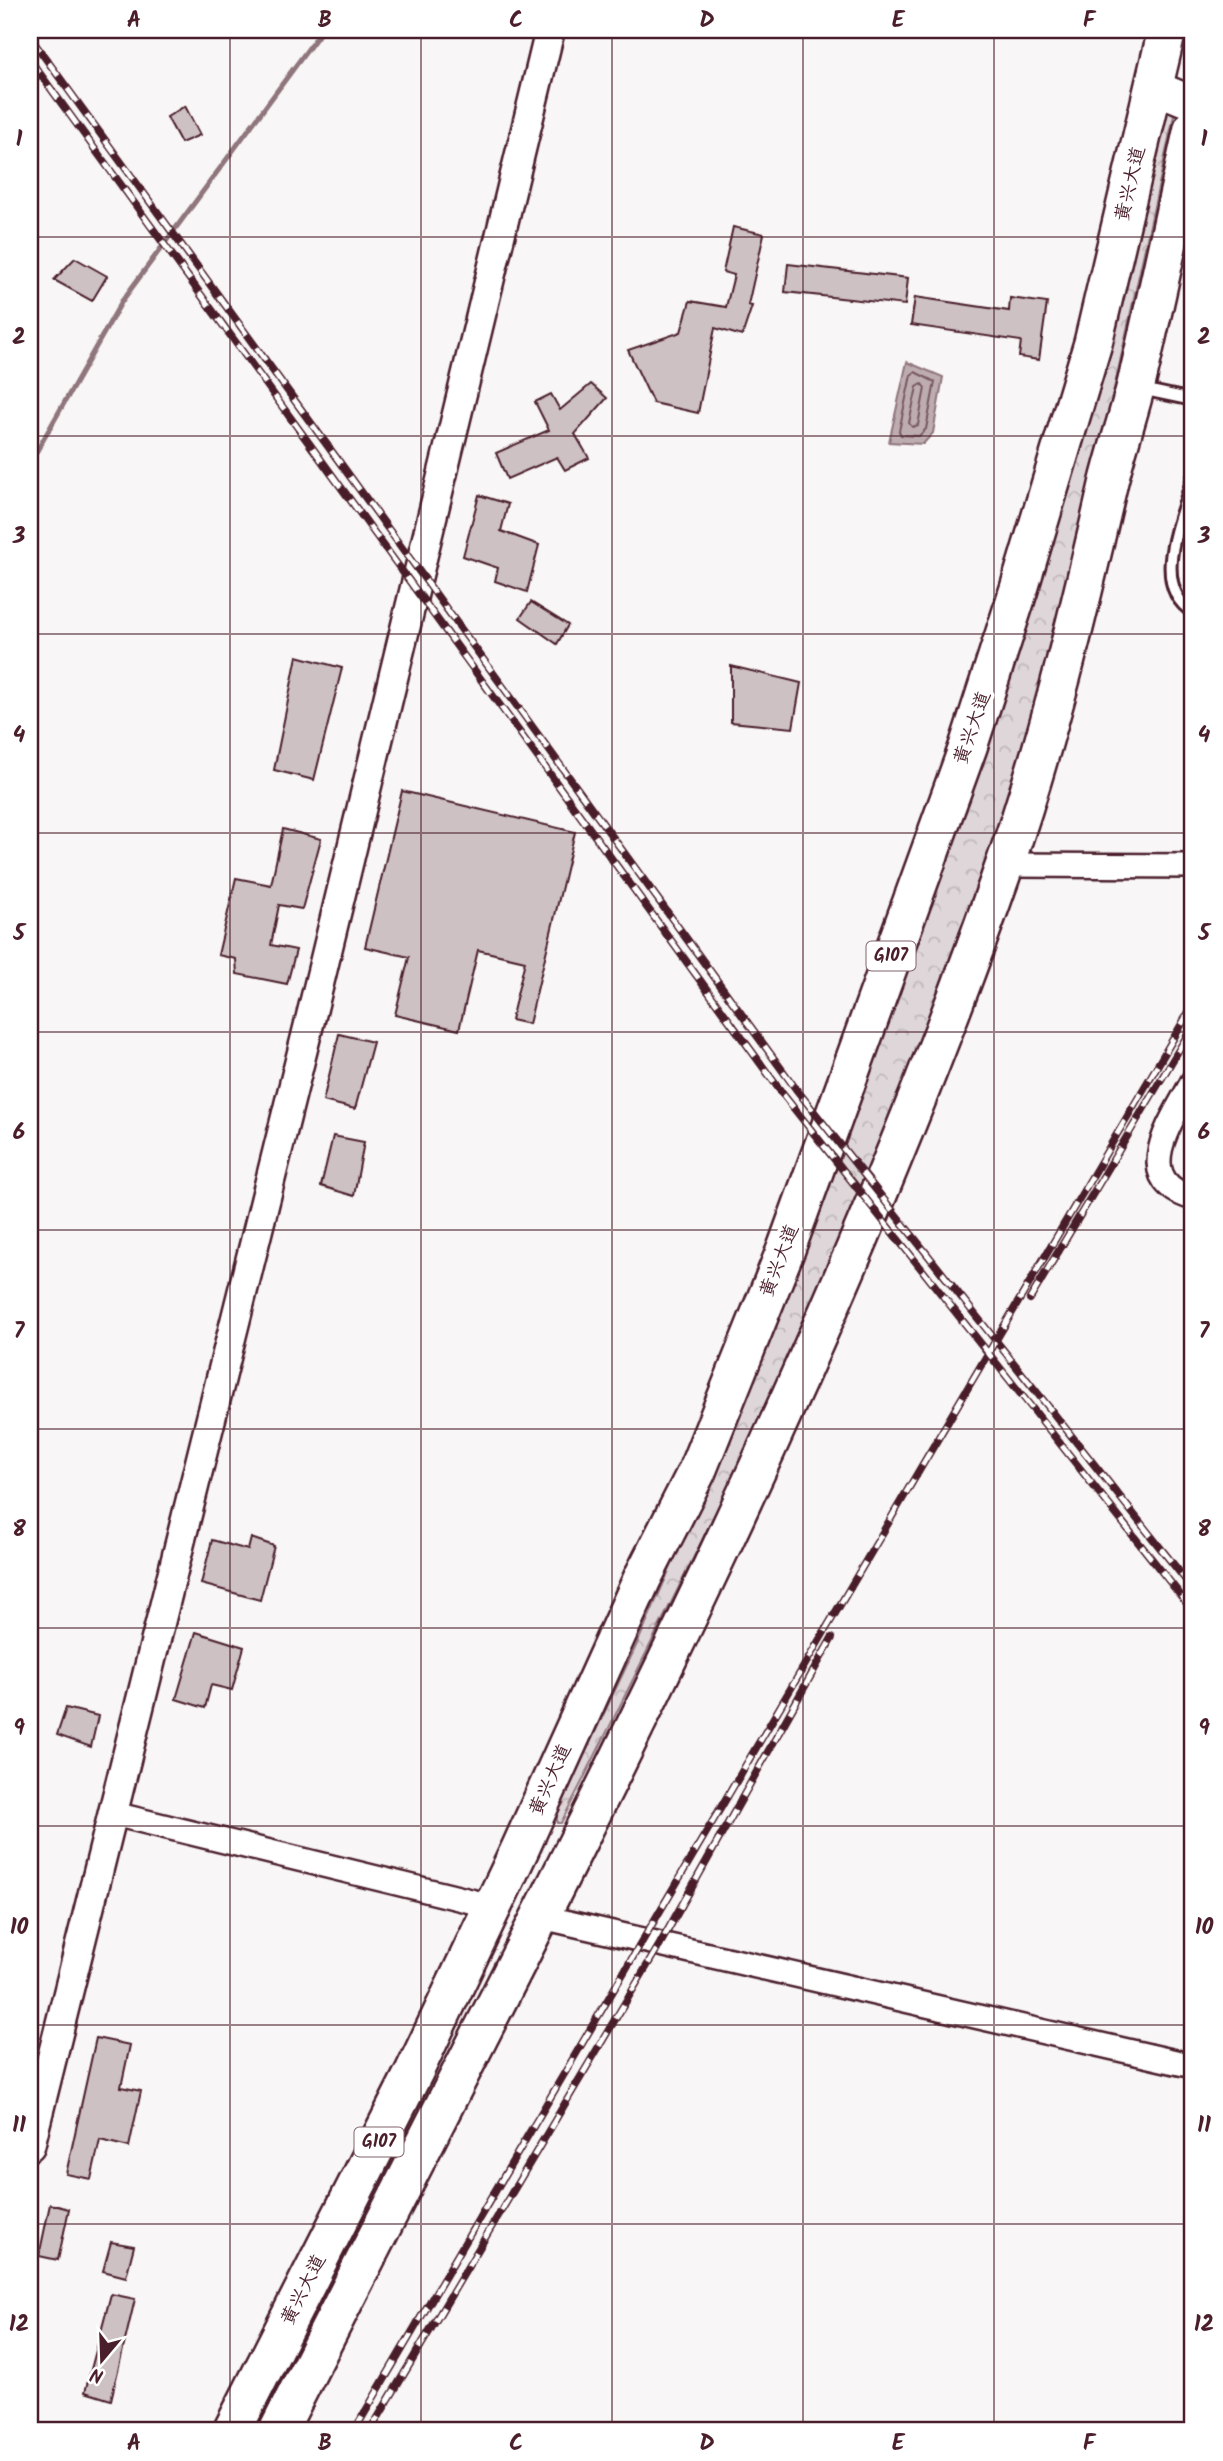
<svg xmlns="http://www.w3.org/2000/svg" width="1223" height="2461" viewBox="0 0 1223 2461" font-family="Kalam,'LXGW WenKai TC',sans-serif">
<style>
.forest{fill:url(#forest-crowns);stroke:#947a82;stroke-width:2}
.water{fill:#bdadb0;stroke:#8f747b;stroke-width:2}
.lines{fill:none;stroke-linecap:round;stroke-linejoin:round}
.shore{stroke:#785860;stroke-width:2}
.stream{stroke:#8f747b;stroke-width:5}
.building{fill:#cdc1c4;stroke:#4a1f2b;stroke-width:2}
.service-casing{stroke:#4a1f2b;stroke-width:16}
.minor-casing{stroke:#4a1f2b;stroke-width:28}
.tertiary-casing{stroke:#4a1f2b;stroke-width:33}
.secondary-casing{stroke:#4a1f2b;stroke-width:37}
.trunk-casing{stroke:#4a1f2b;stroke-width:42}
.service{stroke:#fff;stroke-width:10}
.minor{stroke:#fff;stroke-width:23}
.tertiary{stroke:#fff;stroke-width:28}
.secondary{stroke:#fff;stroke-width:32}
.trunk{stroke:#fff;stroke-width:37}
.rail-casing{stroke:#4a1f2b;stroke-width:8}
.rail{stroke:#fff;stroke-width:5;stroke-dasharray:16;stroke-linecap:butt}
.grid{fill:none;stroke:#4a1f2b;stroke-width:2;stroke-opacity:0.55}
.labels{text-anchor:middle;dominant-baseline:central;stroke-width:7;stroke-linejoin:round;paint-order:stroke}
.shield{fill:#fff;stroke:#80626b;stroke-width:2}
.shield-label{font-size:18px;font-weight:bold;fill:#4a1f2b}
.street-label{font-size:19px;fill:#4a1f2b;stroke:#fff}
.neatline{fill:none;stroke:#4a1f2b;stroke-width:2.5}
.grid-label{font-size:23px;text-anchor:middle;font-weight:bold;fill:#4a1f2b}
</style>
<defs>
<pattern id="forest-crowns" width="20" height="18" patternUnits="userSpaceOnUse" patternTransform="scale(1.75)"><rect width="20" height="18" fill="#ded6d9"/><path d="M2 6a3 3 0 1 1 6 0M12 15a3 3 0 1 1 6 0" fill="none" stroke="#c0b7ba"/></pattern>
</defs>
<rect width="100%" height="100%" fill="#f8f6f7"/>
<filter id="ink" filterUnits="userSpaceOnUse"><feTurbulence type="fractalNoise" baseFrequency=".0143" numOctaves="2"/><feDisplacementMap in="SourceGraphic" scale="14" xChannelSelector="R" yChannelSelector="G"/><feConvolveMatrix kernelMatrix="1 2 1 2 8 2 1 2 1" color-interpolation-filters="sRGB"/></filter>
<g filter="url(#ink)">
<polygon class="forest" points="1169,96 1178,97 1080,544 1036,712 1002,820 930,1019 796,1351 592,1762 561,1823 557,1823 557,1812 637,1644 687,1530"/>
<polygon class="water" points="907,362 943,377 933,433 923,444 889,442"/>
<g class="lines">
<g class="shore">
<polygon points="915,372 935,382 926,429 919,436 901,435 899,431 911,375"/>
<polygon points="922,384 925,388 918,425 912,427 909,423 917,387"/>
</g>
<polyline class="stream" points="30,463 122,301 322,30"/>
</g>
<g class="building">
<polygon points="185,106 200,135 181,143 167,117"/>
<polygon points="733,227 764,234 748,305 752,306 742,336 715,328 698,413 653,403 628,350 681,332 690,301 726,307 734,275 723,272"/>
<polygon points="75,258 107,276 92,301 54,280"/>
<polygon points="788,264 908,278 905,305 785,292"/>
<polygon points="915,297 1009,311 1010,298 1047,303 1039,360 1019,357 1021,341 911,325"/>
<polygon points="591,384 607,398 575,434 589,458 565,470 557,457 507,479 496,453 549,430 535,402 551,394 560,410"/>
<polygon points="479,495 508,504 501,531 539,545 527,592 495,581 498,568 463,556"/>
<polygon points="531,602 568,625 557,644 520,618"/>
<polygon points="297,656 342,668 314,780 274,770"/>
<polygon points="731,666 801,683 793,728 731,722"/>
<polygon points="402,791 575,832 529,1024 511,1020 525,961 478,950 459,1030 395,1015 409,957 365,947"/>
<polygon points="283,829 321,839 302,909 279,905 271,945 296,950 287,984 237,974 236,959 218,955 236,878 271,885"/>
<polygon points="339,1034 373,1042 355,1109 323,1101"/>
<polygon points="333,1136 364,1142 354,1196 321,1186"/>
<polygon points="251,1538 274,1546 260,1600 201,1584 212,1540 248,1550"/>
<polygon points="196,1632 244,1647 232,1690 211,1685 205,1708 176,1699"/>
<polygon points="66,1708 98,1716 91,1747 57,1735"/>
<polygon points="96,2038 130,2045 121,2087 141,2091 129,2147 100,2140 91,2179 66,2174"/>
<polygon points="50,2204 69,2209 58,2260 39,2256"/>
<polygon points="111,2242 134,2246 126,2277 103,2271"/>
<polygon points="111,2294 135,2299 111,2400 85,2392"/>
</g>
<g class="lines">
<defs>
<g id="service">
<polyline points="1141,389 1193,400"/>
<path d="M1193,477c-10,38 -45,108 0,135"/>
</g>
<g id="minor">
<polyline points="1005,865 1193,866"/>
<path d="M1193,1081c-19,37 -66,98 0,117"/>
<polyline points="114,1814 491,1906"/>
<polyline points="538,1916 1193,2066"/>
</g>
<polyline id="tertiary" points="30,2146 319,984 550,30"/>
<polyline id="secondary" points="1154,87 1193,103"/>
<g id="trunk">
<polyline points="232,2431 414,2072 520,1849 643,1577 697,1471 786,1249 968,747 1019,589 1093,343 1167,30"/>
<path d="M278,2431c259,-512 536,-1021 726,-1564 44,-126 75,-256 105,-386 8,-32 19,-64 27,-96 20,-85 38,-171 57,-257"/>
</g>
</defs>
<use href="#service" class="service-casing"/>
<use href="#minor" class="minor-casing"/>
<use href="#tertiary" class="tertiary-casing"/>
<use href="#secondary" class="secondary-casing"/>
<use href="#trunk" class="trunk-casing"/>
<use href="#service" class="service"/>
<use href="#minor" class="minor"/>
<use href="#tertiary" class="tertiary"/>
<use href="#secondary" class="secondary"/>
<use href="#trunk" class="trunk"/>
<defs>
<g id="rail">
<polyline points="30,37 796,1089 1193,1589"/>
<polyline points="30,60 785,1097 1193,1611"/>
<polyline points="1030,1299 1193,1026"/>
<polyline points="354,2431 1193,1005"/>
<polyline points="370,2431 660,1944 832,1638"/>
</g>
</defs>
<use href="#rail" class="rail-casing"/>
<use href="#rail" class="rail"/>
</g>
</g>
<path class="grid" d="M230,30v2401M421,30v2401M612,30v2401M803,30v2401M994,30v2401M30,237h1163M30,436h1163M30,634h1163M30,833h1163M30,1032h1163M30,1230h1163M30,1429h1163M30,1628h1163M30,1826h1163M30,2025h1163M30,2224h1163"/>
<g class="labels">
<g class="shield">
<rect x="866.5" y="941.5" width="49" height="29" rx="5"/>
<rect x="354.5" y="2127.5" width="49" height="29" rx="5"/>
</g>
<g class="shield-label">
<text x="891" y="956">G107</text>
<text x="379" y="2142">G107</text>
</g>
<g class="street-label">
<text transform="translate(1131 184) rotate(-77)">黄兴大道</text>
<text transform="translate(973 728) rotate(-71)">黄兴大道</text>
<text transform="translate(780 1261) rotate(-69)">黄兴大道</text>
<text transform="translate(551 1780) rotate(-66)">黄兴大道</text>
<text transform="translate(304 2290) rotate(-63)">黄兴大道</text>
</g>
</g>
<rect width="1223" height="2461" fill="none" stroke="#fff" stroke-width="77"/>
<g transform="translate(102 2360) rotate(199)" stroke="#ffffff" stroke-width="5" paint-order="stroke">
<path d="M0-5L12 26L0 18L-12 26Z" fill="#4a1f2b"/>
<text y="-10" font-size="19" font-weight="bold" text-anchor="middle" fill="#4a1f2b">N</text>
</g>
<rect x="38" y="38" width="1146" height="2384" class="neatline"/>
<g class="grid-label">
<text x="134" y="27">A</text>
<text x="325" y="27">B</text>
<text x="516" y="27">C</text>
<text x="707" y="27">D</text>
<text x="898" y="27">E</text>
<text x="1089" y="27">F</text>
<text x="19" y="146">1</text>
<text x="1204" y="146">1</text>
<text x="19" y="344">2</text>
<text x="1204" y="344">2</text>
<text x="19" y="543">3</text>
<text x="1204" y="543">3</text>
<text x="19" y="742">4</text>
<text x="1204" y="742">4</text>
<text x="19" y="940">5</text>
<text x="1204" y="940">5</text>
<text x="19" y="1139">6</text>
<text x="1204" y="1139">6</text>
<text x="19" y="1338">7</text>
<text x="1204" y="1338">7</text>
<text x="19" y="1536">8</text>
<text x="1204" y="1536">8</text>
<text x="19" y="1735">9</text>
<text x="1204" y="1735">9</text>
<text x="19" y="1934">10</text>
<text x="1204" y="1934">10</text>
<text x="19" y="2132">11</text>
<text x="1204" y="2132">11</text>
<text x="19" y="2331">12</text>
<text x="1204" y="2331">12</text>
<text x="134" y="2450">A</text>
<text x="325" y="2450">B</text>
<text x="516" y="2450">C</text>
<text x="707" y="2450">D</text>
<text x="898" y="2450">E</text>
<text x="1089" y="2450">F</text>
</g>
</svg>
